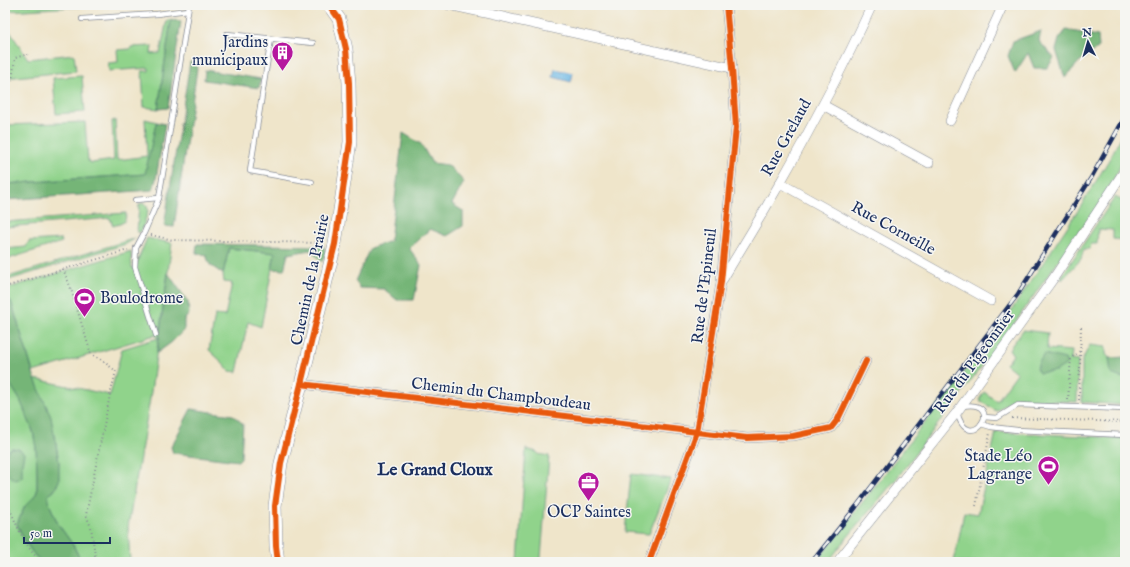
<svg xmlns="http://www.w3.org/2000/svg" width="1130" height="567" viewBox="0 0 1130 567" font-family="'IM FELL English',serif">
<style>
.green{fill:#90d38b;stroke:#568174}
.forest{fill:#74b577;stroke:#48726a}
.water{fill:#6ab7e4;stroke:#4273a1}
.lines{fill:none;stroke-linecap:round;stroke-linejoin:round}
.lane-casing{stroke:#858a94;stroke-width:6}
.street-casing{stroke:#858a94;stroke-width:10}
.secondary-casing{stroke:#858a94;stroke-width:14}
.path{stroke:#858a94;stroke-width:2;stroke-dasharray:1 3;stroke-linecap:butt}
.lane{stroke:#fff;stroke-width:4.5}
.street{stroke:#fff;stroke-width:9}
.secondary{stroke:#fff;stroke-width:13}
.rail-casing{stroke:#1b2f5e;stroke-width:4.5}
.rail{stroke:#f6f6f2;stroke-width:3;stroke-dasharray:9;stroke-linecap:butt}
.cycleway-casing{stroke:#f6f6f2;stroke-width:8}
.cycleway{stroke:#e8590c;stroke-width:6}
.labels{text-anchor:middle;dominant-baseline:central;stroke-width:3;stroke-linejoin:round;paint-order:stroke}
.poi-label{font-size:16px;fill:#1b2f5e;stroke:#f6f6f2;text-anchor:end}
.street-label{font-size:16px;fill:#1b2f5e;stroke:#f6f6f2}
.neighbourhood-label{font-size:17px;font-weight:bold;fill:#1b2f5e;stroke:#f6f6f2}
</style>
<rect width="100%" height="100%" fill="#f6f6f2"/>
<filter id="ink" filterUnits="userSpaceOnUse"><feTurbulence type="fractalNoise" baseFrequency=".025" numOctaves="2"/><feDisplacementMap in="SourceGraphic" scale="8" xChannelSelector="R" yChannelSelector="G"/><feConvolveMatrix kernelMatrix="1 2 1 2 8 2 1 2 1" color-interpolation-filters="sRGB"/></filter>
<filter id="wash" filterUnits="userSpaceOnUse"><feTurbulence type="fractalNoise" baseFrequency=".012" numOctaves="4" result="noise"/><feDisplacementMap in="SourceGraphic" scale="16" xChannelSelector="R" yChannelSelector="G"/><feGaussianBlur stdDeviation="0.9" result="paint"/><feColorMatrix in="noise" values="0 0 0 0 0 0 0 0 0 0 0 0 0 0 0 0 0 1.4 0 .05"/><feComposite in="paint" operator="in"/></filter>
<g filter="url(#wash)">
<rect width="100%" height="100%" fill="#efe5ca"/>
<g class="green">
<polygon points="5,5 108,5 7,11 10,19 5,20"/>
<polygon points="167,20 171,20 158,109 144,107 142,71 149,71 149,68 109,71 108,63 118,62 117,50 130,49 131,47 152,46 151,54 160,53"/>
<polygon points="5,24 28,59 74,54 76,71 5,78"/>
<polygon points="82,76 85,112 56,114 53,78"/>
<polygon points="145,119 165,124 156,123 146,174 5,184 5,125 85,122 88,161 91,163 114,160 112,121 115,120 117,160 147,156"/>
<polygon points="1125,129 1125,156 1116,175 1097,207 1063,254 1016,321 897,478 846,539 828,562 816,562 1009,314 1081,206 1110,158"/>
<polygon points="1115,197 1125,202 1125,240 1113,239 1113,230 1098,229 1097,244 1091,244 1090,249 1084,249 1081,259 1062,280 1061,277"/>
<polygon points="142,203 147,206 148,212 141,232 137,232 139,205"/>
<path d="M126,213c0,11 -4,10 -13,13l-3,-8 -105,9v-5z"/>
<polygon points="136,238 126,244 5,281 5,278"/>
<polygon points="147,238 172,243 150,399 128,527 130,562 79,562 79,557 73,545 58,524 48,501 48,494 53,492 57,487 59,462 56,444 35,379 110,395 122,349 158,338 155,335 33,372 12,304 11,301 5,298 5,289 131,251 132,268 135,267"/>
<polygon points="61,239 62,242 5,260 5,249 26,247 29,241"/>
<polygon points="229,248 275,253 261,327 248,322 237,372 230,371 222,362 209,350 215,315 225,316 232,283 224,282 223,274"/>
<polygon points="1023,330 1048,333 1047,349 1072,351 1071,360 1078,361 1077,402 1014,399 996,411 979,400 984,392 997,401 1017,373 1006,364 1013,355 1009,349"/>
<polygon points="1090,345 1106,347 1106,354 1109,358 1112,374 1125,359 1125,405 1082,402 1082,360"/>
<path d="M5,376c11,14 24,39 28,56 5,19 4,40 4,60l-2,4 -10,10 -8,18c6,14 13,27 24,38h-36z"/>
<polygon points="996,432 1125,438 1125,562 954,562 964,512 978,514"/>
<polygon points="526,449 537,452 538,454 549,456 541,558 539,562 518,562"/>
<polygon points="631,474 671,479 649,534 625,532"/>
</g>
<g class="forest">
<polygon points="171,20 181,21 168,108 158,109"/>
<polygon points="1066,30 1098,36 1099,47 1079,62 1065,78 1056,50 1059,39"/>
<polygon points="1041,31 1039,41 1054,58 1047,68 1034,68 1028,53 1015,73 1008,56 1013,41"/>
<polygon points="190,62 198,62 174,227 164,226"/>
<polygon points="205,70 261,79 259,88 204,80"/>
<polygon points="156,123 165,124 156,179 153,190 5,200 5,184 145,174"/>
<polygon points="403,133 421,144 432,163 448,165 464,182 452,204 463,211 463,226 447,236 430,229 409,248 421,265 414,300 397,300 384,289 360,288 355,281 370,248 390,241"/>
<polygon points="197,244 323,246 326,252 322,262 310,250 288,254 284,270 272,269 275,253 229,248 223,274 210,265 206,255 196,253"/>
<polygon points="168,273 188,302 189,314 184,320 184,330 172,342 157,353"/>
<path d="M5,298l6,3 1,3 23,75 16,38 8,45v19l-6,11 -5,3v6l10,23 15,21 6,12v5h-38c-11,-11 -18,-24 -24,-38l8,-18 10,-10 2,-4v-19l-1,-25 -3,-17 -13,-31 -15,-24z"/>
<polygon points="1044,354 1065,359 1067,364 1056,371 1039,373 1036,368"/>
<polygon points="1125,357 1125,376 1122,378 1111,374 1109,358"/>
<polygon points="191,409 233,415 243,424 241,458 238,461 173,453 171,447"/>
<path d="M11,448c6,0 9,1 13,5l-2,11v13l-3,2 -4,1c-4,-3 -8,-5 -9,-10 -3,-7 -1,-18 5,-22z"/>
</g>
<polygon class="water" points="555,69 573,73 571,82 553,77"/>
</g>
<g filter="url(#ink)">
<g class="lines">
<defs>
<g id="lane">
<polyline points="82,19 157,14 188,10"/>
<polyline points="227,34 313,43"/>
<polyline points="271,39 250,171 312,182"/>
<polyline points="135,200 159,198 172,117 189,5"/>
<polyline points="156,335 135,267 136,248 144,233 159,198"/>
<path d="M957,412c12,46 51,-13 6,-6"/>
<polyline points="984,417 997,418 1018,405 1125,409"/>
<polyline points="981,424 991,427 1017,430 1125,435"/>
</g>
<g id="street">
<polyline points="449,5 732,68"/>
<polyline points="823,105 929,163"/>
<polyline points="950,121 1003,5"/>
<polyline points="780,183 991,301"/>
<path d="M723,279c19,-32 39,-64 57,-96 33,-58 64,-117 92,-178"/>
<polyline points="301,384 747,438 793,436 831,428 838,419 866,361"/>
<polyline points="649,562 697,432 721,282 736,127 732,68 726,5"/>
<polyline points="837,562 957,412 1053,279 1125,170"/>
</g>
<polyline id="secondary" points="278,562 276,546 275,506 281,463 301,384 335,244 350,142 349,83 346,49 339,19 329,5"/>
</defs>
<use href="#lane" class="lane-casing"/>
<use href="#street" class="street-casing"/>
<use href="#secondary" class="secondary-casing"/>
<g class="path">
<polyline points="12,81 15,58 28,54"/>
<polyline points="151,235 173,240 324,243"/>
<polyline points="63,269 70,286 91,354 100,359 116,371 110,395 86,515 91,527 96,562"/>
<polyline points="5,287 128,250"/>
<polyline points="1068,400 1071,358 1080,351"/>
<polyline points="1079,400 1081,325"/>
<polyline points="1012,418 1125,422"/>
<path d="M5,498c10,22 18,47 36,64"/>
<polyline points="976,506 990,433"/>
</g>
<use href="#lane" class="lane"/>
<use href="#street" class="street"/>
<use href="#secondary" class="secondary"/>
<defs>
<polyline id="rail" points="812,562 856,507 1018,294 1091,178 1125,117"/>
</defs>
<use href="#rail" class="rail-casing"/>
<use href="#rail" class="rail"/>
<defs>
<g id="cycleway">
<polyline points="301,384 747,438 793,436 831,428 838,419 866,361"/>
<polyline points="278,562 276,546 275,506 281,463 301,384 335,244 350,142 349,83 346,49 339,19 329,5"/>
<polyline points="649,562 697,432 721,282 736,127 732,68 726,5"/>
</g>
</defs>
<use href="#cycleway" class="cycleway-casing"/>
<use href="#cycleway" class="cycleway"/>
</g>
</g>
<defs>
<symbol id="building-pin" viewBox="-11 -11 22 30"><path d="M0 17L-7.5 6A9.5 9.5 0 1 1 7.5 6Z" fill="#b5179e" stroke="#f6f6f2"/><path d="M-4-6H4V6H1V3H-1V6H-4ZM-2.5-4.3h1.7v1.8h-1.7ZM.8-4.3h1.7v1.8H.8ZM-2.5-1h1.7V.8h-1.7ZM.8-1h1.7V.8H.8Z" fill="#fff"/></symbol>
<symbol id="stadium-pin" viewBox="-11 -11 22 30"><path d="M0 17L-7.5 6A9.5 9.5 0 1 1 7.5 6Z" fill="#b5179e" stroke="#f6f6f2"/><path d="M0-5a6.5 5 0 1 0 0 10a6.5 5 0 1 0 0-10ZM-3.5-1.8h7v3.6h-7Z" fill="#fff"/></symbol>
<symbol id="office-pin" viewBox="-11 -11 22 30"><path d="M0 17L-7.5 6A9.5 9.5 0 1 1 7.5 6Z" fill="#b5179e" stroke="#f6f6f2"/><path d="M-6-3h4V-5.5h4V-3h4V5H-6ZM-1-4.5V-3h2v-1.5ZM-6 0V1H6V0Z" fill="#fff"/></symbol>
</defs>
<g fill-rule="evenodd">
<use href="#building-pin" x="270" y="40" width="25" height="34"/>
<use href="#stadium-pin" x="72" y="286" width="25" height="34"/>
<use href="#stadium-pin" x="1036" y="454" width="25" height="34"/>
<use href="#office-pin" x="576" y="470" width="25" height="34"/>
</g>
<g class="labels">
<g class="poi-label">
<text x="268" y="43">Jardins<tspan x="268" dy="18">municipaux</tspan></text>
<text x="100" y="299" text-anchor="start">Boulodrome</text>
<text x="1032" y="457">Stade Léo<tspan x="1032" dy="18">Lagrange</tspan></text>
<text x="589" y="513" text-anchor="middle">OCP Saintes</text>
</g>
<g class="street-label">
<text transform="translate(787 138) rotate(-61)">Rue Grelaud</text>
<text transform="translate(893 229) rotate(29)">Rue Corneille</text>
<text transform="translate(311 280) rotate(-78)">Chemin de la Prairie</text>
<text transform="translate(705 286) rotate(-83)">Rue de l'Epineuil</text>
<text transform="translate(975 362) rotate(-54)">Rue du Pigeonnier</text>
<text transform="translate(501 395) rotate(7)">Chemin du Champboudeau</text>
</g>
<g class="neighbourhood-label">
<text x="435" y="470">Le Grand Cloux</text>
</g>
</g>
<rect width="1130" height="567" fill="none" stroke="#f6f6f2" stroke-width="20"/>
<g transform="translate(1088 42) rotate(355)" stroke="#f6f6f2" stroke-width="3" paint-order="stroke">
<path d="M0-3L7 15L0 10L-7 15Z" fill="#1b2f5e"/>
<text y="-6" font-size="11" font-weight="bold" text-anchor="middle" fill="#1b2f5e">N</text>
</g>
<path d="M24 537v6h86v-6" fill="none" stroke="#1b2f5e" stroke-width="2"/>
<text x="30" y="537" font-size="12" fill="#1b2f5e" stroke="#f6f6f2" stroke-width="3" paint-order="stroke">50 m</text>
</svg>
